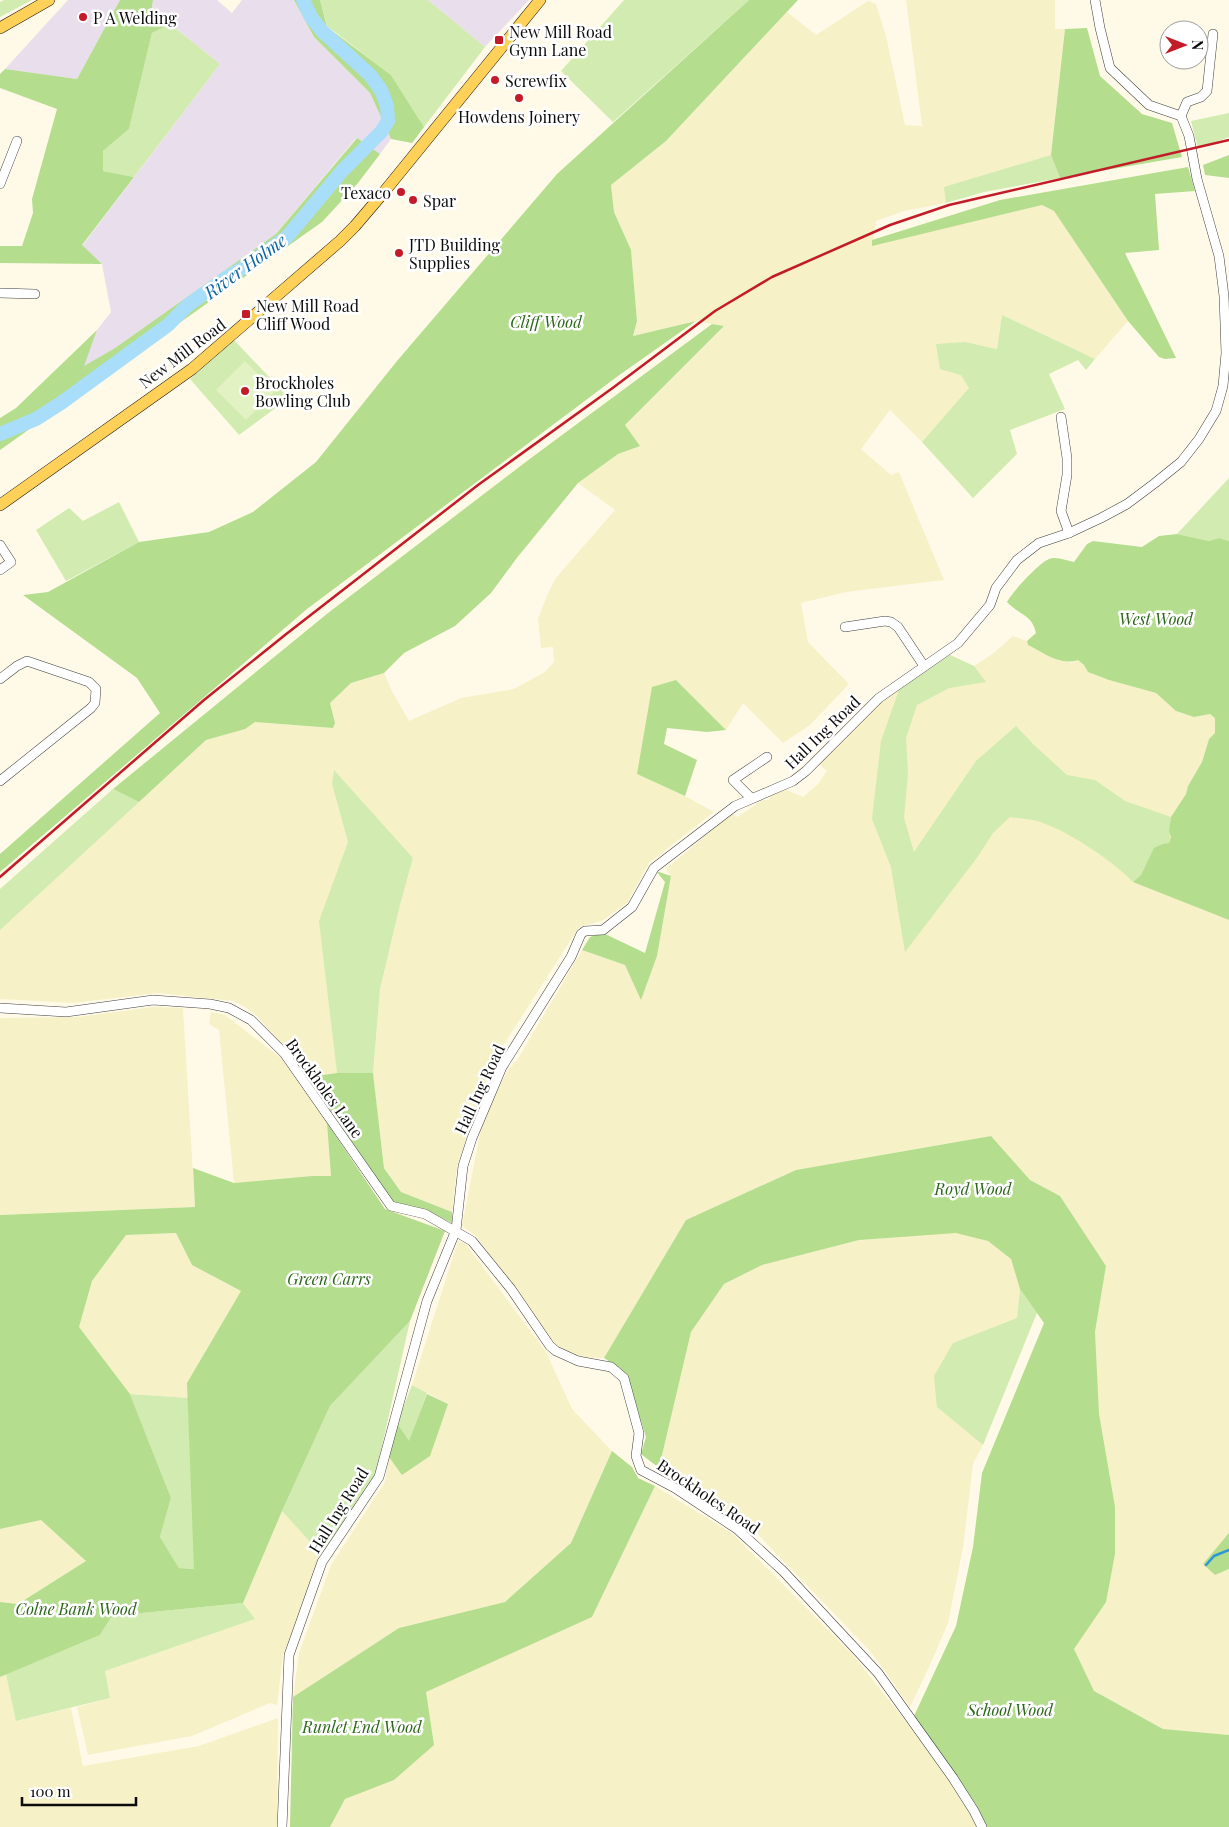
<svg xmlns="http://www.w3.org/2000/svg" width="1229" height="1827" viewBox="0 0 1229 1827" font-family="'Playfair Display',serif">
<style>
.industrial{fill:#e9deeb}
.farmland{fill:#f6f1c7}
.green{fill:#d1ebb0}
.forest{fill:#b4dd8e;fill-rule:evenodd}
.pitch{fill:#e3f2c2}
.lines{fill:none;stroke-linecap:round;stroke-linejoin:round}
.stream{stroke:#2c97d6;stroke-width:2.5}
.river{stroke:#a9defa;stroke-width:14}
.minor-casing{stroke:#3e3e3e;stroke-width:10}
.major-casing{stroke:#1c1c1c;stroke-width:12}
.minor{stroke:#fff;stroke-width:9}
.major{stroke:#ffd158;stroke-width:11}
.rail{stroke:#c31b28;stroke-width:2.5}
.poi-dot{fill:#c31b28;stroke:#fff;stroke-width:2}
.labels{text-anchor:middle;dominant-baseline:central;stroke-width:5;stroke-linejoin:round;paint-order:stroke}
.poi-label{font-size:16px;fill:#0b0b0b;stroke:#fff;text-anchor:start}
.park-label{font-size:16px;font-style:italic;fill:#2a6618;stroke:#fff}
.street-label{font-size:16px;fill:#0b0b0b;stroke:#fff}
.water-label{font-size:18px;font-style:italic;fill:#0d66a3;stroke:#fff}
</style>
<rect width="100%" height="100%" fill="#fffae8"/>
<g class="industrial">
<polygon points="68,0 120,0 77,79 5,69"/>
<polygon points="153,0 217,0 232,13 242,0 294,0 314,37 370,93 391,139 380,154 356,138 276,234 115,348 83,367 97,330 111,312 102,264 82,246 220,64 170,24 150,19"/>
<polygon points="428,0 529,0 485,47"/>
</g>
<g class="farmland">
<polygon points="906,0 1055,0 1055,29 1065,29 1051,155 945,187 946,203 904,211 876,221 872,245 1042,205 1054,211 1128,321 1095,359 1002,315 997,349 965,342 961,375 969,388 922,442 890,410 861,449 891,475 899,472 944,580 846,592 801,603 808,642 849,684 810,725 783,743 743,703 726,730 676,680 637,774 685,796 714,812 649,863 627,903 602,921 579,927 494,1060 457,1166 452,1212 401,1192 384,1167 373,1073 380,989 400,905 413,858 334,770 332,784 348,842 320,921 337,1073 308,1077 286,1049 253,1012 234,1001 158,993 73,1003 0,999 0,930 206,740 244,729 255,722 333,728 335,723 330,703 351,683 384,673 392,691 409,721 461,698 514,689 545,672 554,662 553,647 541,648 538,619 546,598 555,579 615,510 578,483 618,454 639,446 625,425 724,326 695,321 633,336 637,321 631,250 614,212 611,185 666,141 787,12 816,35 868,1 876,4 886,36 905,125 922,126"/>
<polygon points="1013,636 1027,641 1028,645 1071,663 1078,660 1084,665 1088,672 1109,680 1156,693 1176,711 1194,717 1210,714 1216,718 1215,733 1209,739 1202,762 1188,786 1186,794 1171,817 1196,907 1229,920 1229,1533 1204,1564 1215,1575 1229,1569 1229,1735 1163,1729 1094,1691 1074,1649 1105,1602 1095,1332 1106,1266 1060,1196 1030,1180 991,1136 796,1170 686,1220 604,1358 578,1357 557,1346 477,1237 462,1226 483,1118 508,1070 518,1059 582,950 625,965 641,999 657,956 671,877 666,869 725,819 733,814 738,817 762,800 770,800 770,796 786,790 803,797 818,784 827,771 818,763 863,714 950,655 974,666 995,652"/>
<polygon points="153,1007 183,1008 195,1207 0,1215 0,1018 78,1017"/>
<polygon points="211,1012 225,1015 281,1058 327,1123 331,1176 312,1176 234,1183 219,1030 209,1024"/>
<polygon points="956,1232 988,1241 1011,1259 1020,1289 1017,1318 953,1343 937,1407 983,1445 973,1464 963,1548 948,1623 930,1665 910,1707 871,1652 746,1522 659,1468 691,1332 724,1284 762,1265 859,1240"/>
<polygon points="176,1233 192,1265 241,1291 187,1383 188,1398 130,1394 79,1327 92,1281 126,1235"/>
<polygon points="458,1241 465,1243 546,1352 572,1409 612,1451 571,1543 505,1602 399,1628 293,1697 299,1653 331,1565 385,1482 389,1457 448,1404 412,1385"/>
<polygon points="655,1486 733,1534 852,1654 907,1723 951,1783 971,1813 978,1827 330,1827 345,1799 394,1780 426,1692 592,1617"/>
<polygon points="282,1511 322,1555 283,1655 277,1705 270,1703 192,1736 88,1755 77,1707 110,1698 105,1671 255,1619 243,1603"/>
<polygon points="41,1520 86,1561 18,1604 0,1602 0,1529"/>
<polygon points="6,1674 17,1721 71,1708 83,1766 199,1746 278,1718 277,1827 0,1827 0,1677"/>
</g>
<g class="green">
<polygon points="4,0 32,0 0,17 0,2"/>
<polygon points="320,0 428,0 485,47 424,127 391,75 327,26"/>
<polygon points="624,0 749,0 613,122 561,71"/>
<polygon points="170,24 220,64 134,177 103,171 103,151 129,129 152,33"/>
<polygon points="1229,113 1229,137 1198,148 1191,121"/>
<polygon points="1051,155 1060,178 984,192 946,203 944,187"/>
<polygon points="1002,315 1095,359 1086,370 1078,360 1049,374 1065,409 1010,430 1017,454 973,498 922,442 969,388 961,375 940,369 936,344 965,342 997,349"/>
<polygon points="234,340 289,398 239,435 190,379"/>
<polygon points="1229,478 1229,541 1219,538 1209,541 1177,534"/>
<polygon points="119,502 139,542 66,581 36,530 69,508 83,521"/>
<path d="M950,655l24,11 12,16 -37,6 -32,17 -11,33 2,35 -4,45 10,34 62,-91 40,-35 18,19 33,30 28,5 30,21 46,16c-2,9 0,18 -2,26l-6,1 -18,22 -4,9 -8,7c-21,-22 -70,-55 -100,-62 -8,-1 -16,-2 -23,-3l-17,16 -17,26 -71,93 -14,-85 -19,-48 9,-78 18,-51z"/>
<polygon points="334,770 413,858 400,905 380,989 373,1073 337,1073 319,921 348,842 332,784"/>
<polygon points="113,789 139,802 0,930 0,889"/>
<polygon points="1020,1289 1037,1313 983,1445 937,1407 934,1376 953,1343 1017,1318"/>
<polygon points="410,1321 375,1477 322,1555 282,1511 330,1406"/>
<polygon points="412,1385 427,1393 409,1442 397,1423"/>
<polygon points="130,1394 188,1398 195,1569 179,1568 160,1537 171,1498"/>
<polygon points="243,1603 255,1619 105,1671 110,1698 16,1721 6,1674 100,1635 112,1616"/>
</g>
<g class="forest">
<polygon points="120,0 153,0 150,19 170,24 152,33 129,129 103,151 103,171 134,177 82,245 102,264 0,263 0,246 22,246 33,213 32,199 57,109 0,88 0,74 5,69 77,79"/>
<polygon points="294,0 320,0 327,27 391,75 424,127 412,143 391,139 370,93 314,37"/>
<polygon points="749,0 798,0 666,141 611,185 614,212 631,250 637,321 633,336 696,321 618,376 307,609 0,872 0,854 160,713 137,678 23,595 48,592 139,542 209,532 253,512 316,462 397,361 557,174"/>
<polygon points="1087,28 1100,76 1142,114 1172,123 1182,157 1060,178 1051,155 1065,29"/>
<polygon points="357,138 380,154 358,183 322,222 0,450 0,418 16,408 97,330 84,366 115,348 276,234"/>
<polygon points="1229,155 1229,178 1205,175 1203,165"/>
<polygon points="1188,167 1195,191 1155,194 1159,250 1125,253 1176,358 1165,359 1159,357 1128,321 1054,211 1042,205 872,246 872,240 1000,200"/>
<polygon points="712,324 724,326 625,425 640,446 618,454 578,483 516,559 491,593 455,626 404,653 384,673 351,683 330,703 335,723 333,728 255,722 245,729 206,740 139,802 113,789 328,613 531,458"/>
<path d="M1177,534l32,7 10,-3 10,3v379l-96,-38 8,-7 13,-27 9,-4 6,-1 2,-6 -2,-6 2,-14 15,-23 2,-8 14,-24 7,-23 6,-6v-15l-5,-4 -16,3 -18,-6 -20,-18 -47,-13 -21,-8 -4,-7 -6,-5c-18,6 -34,-7 -50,-15l-1,-4 9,-8c-4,-19 -17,-18 -29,-31 5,-10 32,-39 42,-43 7,-3 18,2 25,3l13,-18 6,-3 49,6 17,-11z"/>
<polygon points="676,680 726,730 707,732 667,728 664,744 697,760 685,796 637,774 652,687"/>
<polygon points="656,871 671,876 657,956 641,1000 625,965 582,950 590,937 603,933 645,953 665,882"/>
<polygon points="337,1073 373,1073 384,1168 401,1192 452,1212 452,1223 430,1212 393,1203 308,1077"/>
<path d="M327,1123l58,86 60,22 -35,90 -80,85 -48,105 -39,92 -131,13 -12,19 -100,42v-75l18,2 68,-43 -45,-41 -41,9v-314l195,-8 -2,-39 41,15 78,-7h19zM176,1233l16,32 49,26 -54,92 7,186 -15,-1 -19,-31 11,-39 -41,-104 -51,-67 13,-46 34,-46z"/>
<polygon points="991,1136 1030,1180 1060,1196 1106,1266 1095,1332 1099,1414 1115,1507 1115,1554 1106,1602 1074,1649 1094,1691 1163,1729 1229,1735 1229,1827 987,1827 975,1803 914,1716 956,1626 973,1547 982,1473 1044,1323 1020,1289 1011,1259 988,1241 956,1233 859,1240 762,1265 724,1284 691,1332 659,1468 641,1454 646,1437 628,1379 621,1369 604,1358 686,1220 796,1170"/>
<polygon points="427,1394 448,1404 430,1456 402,1475 389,1457 397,1423 409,1441"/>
<polygon points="612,1451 632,1467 638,1478 655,1486 592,1617 426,1692 434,1745 394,1780 345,1799 330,1827 290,1827 293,1697 399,1628 505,1602 571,1543"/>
<polygon points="1229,1533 1229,1569 1215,1575 1203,1564"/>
</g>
<polygon class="pitch" points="245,361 275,391 246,420 216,390"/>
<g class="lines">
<polyline class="stream" points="1206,1565 1214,1556 1229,1550"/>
<polyline class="river" points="0,434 36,419 61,403 168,325 188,305 226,278 248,265 287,237 342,171 381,132 388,121 387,106 381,90 370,75 322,31 311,17 303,0"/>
<defs>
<g id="minor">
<polyline points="1181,116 1187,102 1201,97 1207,91 1213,34"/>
<polyline points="0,184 17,141"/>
<polyline points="0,293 35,294"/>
<polyline points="1061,417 1067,458 1067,475 1061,511 1069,533"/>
<polyline points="0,545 11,562 0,570"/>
<polyline points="845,627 885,621 891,622 898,627 924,666"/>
<polyline points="0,679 17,666 27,661 89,682 96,689 95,703 91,708 0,781"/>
<polyline points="751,798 733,780 767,757"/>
<polyline points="0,1008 66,1012 153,1000 210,1004 229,1008 251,1020 284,1053 391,1206 425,1214 472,1241 511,1289 550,1346 556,1351 578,1361 611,1367 624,1378 639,1433 636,1456 641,1470 675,1488 737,1529 783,1571 878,1673 953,1778 974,1811 982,1827"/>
<polyline points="282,1827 289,1655 322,1562 379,1477 427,1301 456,1230 463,1166 472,1138 502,1067 571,957 581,934 585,931 603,930 632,907 654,868 735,806 793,781 806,771 879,698 958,643 990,605 996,588 1017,560 1039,543 1069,533 1101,518 1127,504 1155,483 1181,462 1199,439 1216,411 1223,386 1226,353 1224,296 1219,256 1197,179 1189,136 1181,116 1149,105 1110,68 1100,28 1095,0"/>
</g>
<g id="major">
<polyline points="0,28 49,0"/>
<polyline points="0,505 192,369 340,241 355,226 384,192 540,0"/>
</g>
</defs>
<use href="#minor" class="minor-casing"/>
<use href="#major" class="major-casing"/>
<use href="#minor" class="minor"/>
<use href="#major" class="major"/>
<polyline class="rail" points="0,877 204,700 285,635 478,485 614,387 715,311 772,277 890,225 949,205 1229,140"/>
</g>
<g class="poi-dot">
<circle cx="83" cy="17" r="5"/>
<rect x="494" y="35" width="10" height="10" rx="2.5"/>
<circle cx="495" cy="80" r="5"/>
<circle cx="519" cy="98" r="5"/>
<circle cx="401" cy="192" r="5"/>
<circle cx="413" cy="200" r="5"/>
<circle cx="399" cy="253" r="5"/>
<rect x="241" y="309" width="10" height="10" rx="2.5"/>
<circle cx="245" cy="391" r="5"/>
</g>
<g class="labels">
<g class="poi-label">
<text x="93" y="17">P A Welding</text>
<text x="509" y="31">New Mill Road<tspan x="509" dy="18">Gynn Lane</tspan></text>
<text x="505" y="80">Screwfix</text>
<text x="519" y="116" text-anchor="middle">Howdens Joinery</text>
<text x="391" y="192" text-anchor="end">Texaco</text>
<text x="423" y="200">Spar</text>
<text x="409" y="244">JTD Building<tspan x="409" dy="18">Supplies</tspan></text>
<text x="256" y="305">New Mill Road<tspan x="256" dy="18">Cliff Wood</tspan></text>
<text x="255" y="382">Brockholes<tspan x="255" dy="18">Bowling Club</tspan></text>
</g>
<g class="park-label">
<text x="546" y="321">Cliff Wood</text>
<text x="1156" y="618">West Wood</text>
<text x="973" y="1188">Royd Wood</text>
<text x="329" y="1278">Green Carrs</text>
<text x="76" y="1608">Colne Bank Wood</text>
<text x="1010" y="1709">School Wood</text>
<text x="362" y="1726">Runlet End Wood</text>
</g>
<g class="street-label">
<text transform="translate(182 353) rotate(-37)">New Mill Road</text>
<text transform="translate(822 732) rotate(-44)">Hall Ing Road</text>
<text transform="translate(325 1088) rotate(54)">Brockholes Lane</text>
<text transform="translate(479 1089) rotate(-65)">Hall Ing Road</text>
<text transform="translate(709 1496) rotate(34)">Brockholes Road</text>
<text transform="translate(338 1510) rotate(-58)">Hall Ing Road</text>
</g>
<g class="water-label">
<text transform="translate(245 266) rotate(-36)">River Holme</text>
</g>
</g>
<g transform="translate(1184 45) rotate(90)"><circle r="24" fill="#ffffff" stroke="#9d9d9d"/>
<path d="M0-4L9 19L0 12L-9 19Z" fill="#c31b28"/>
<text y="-8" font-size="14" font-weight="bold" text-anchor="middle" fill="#0b0b0b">N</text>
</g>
<path d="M22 1797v8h114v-8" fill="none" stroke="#0b0b0b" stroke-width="2.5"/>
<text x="30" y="1797" font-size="15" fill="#0b0b0b" stroke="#ffffff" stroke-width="4" paint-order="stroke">100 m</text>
</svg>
